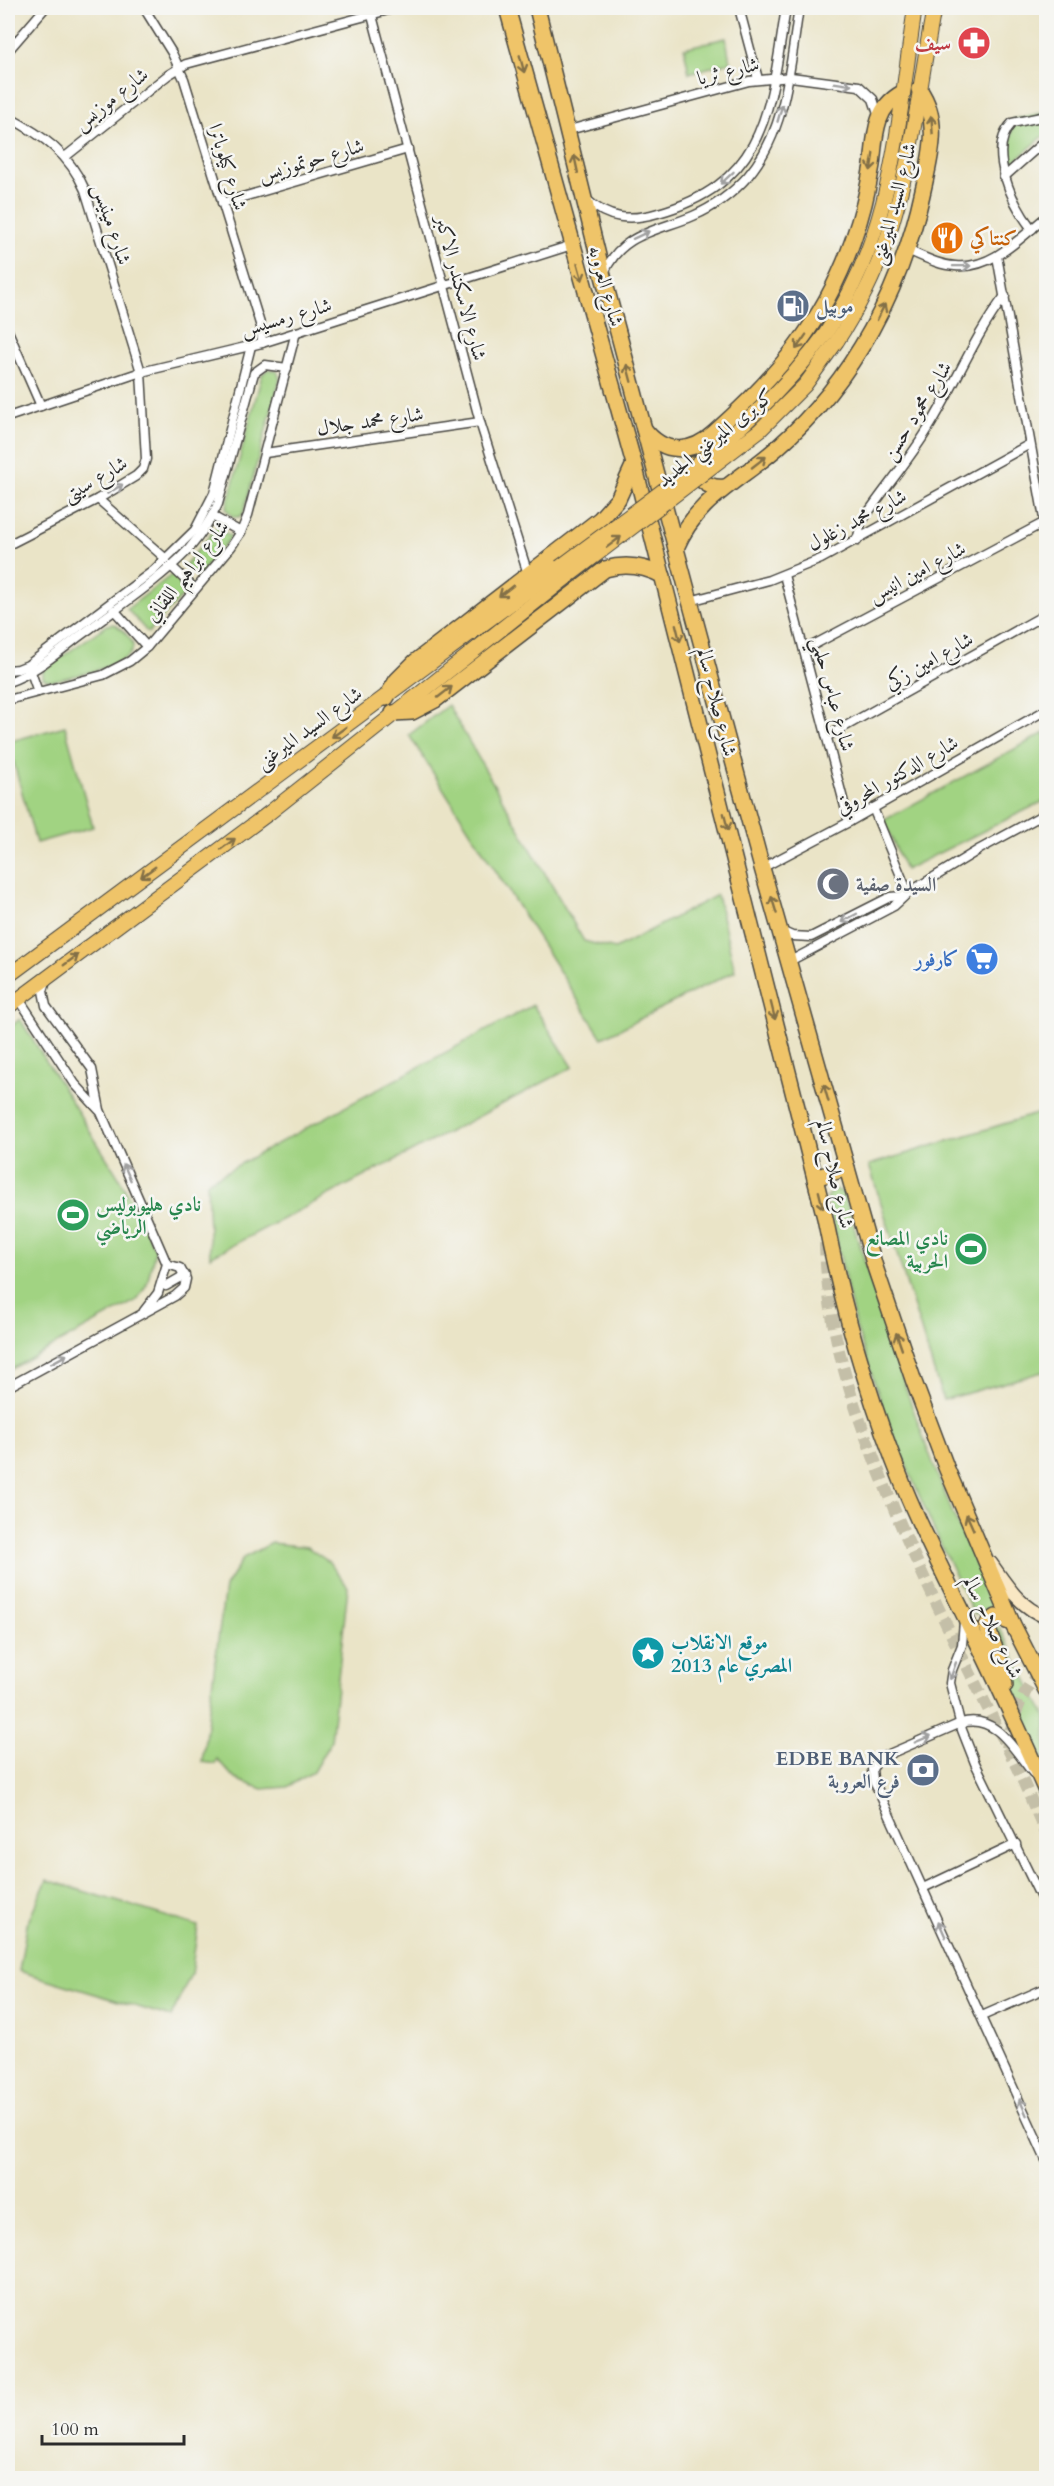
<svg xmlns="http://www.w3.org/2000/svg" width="1054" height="2486" viewBox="0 0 1054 2486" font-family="Cardo,Amiri,serif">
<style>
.green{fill:#a1d382;stroke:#667f56;stroke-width:1.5}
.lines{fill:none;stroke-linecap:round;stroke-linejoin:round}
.secondary-tunnel{stroke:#c4bfa8;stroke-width:12;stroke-dasharray:12 6;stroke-linecap:butt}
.minor-casing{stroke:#484742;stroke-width:11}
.secondary-casing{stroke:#484742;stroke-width:15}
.primary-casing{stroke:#484742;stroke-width:16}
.trunk-casing{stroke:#484742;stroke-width:18}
.minor{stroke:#fff;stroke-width:8}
.secondary{stroke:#f9e7c3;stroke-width:12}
.primary{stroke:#efc469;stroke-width:14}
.trunk{stroke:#efc469;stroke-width:15}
.primary-bridge-casing{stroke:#484742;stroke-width:16;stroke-linecap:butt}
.primary-bridge{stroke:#efc469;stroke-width:14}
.oneway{stroke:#837047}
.oneway2{stroke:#a0a0a0}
.labels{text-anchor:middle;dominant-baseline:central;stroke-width:5;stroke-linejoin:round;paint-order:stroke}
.health-label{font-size:20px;font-weight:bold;fill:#be3a42;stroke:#f6f6f2;text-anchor:end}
.street-label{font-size:20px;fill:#2b2b2b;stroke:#f6f6f2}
.food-label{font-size:20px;font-weight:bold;fill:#c56008;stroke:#f6f6f2;text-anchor:start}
.service-label{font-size:20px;font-weight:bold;fill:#4e5e75;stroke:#f6f6f2;text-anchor:start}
.worship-label{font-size:20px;font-weight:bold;fill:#5b616d;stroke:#f6f6f2;text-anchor:start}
.shop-label{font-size:20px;font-weight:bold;fill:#366cbe;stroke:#f6f6f2;text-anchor:end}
.leisure-label{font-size:20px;font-weight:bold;fill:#27864d;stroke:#f6f6f2;text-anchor:start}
.culture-label{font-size:20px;font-weight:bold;fill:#0d838f;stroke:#f6f6f2;text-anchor:start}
</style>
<rect width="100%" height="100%" fill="#f6f6f2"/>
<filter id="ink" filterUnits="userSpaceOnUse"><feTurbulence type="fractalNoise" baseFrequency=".0167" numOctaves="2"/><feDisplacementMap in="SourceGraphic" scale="12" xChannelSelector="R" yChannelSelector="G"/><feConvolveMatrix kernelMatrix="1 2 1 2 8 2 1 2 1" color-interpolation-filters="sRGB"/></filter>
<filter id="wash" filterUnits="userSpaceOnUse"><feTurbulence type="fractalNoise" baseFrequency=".008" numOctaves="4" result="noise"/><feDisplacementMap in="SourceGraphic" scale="24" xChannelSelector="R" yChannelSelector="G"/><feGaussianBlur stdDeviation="1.35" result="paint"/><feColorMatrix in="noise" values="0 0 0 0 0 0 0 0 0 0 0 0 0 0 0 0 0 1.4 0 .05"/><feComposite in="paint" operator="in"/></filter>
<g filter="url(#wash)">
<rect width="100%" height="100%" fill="#eae4c7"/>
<g class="green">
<polygon points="726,38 730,62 689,73 684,48"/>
<polygon points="1046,112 1046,134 1008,167 1013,119"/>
<polygon points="268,369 277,371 280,379 243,514 239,517 233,517 226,509 262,375"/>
<polygon points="217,527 231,537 198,577 185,565"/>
<polygon points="174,573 188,590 148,633 127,609"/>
<path d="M114,624c7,3 12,10 17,16 16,25 -65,37 -80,41l-8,-3v-7l3,-3 61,-43z"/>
<polygon points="448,705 584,941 615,949 717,895 735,971 602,1038 409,735"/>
<polygon points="65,726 93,827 36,843 8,742"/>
<polygon points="1046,732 1046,800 905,870 884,820"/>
<polygon points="533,1005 573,1067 210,1257 207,1182"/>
<polygon points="20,1019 121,1181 155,1250 147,1284 137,1300 8,1371 8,1029"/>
<polygon points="1046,1111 1046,1371 943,1400 869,1165"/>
<path d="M833,1188l11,5c32,108 66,216 109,321 13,30 28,61 42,91l-21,10 -40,-85 -45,-105 -34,-101 -28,-127z"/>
<polygon points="272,1543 307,1547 329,1562 348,1587 331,1741 313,1772 287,1787 262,1789 235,1779 217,1759 215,1764 202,1762 225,1587 243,1558"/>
<polygon points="999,1627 1046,1717 1046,1770 990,1633"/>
<polygon points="47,1880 198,1926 191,1974 171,2017 19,1971 27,1924"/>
</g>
</g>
<g filter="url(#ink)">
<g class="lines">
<g class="secondary-tunnel">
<path d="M825,1243c3,102 32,174 69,266 34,82 74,159 113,238 14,28 26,58 39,86"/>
<path d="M1007,1748c6,-33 16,-60 39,-84"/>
</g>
<defs>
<g id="minor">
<polyline points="144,8 172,53 184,79 261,327 262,343"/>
<polyline points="370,8 480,422 528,574"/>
<polyline points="739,8 758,79"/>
<polyline points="8,51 45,8"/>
<path d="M8,117c34,18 61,36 77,73l56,182 5,87 -3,10 -7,7 -38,23 -90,46"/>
<polyline points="569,130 749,81 791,77 859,86 873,99 879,117"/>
<polyline points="65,157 168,75 186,64 396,8"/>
<polyline points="1004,177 1046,140"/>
<path d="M586,199c22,21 45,22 72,14 111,-31 112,-108 128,-205"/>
<polyline points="222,203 408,149"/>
<path d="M1032,229c-19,-24 -46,-79 -20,-106l34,-7"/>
<path d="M907,250c15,6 31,15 48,16 36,4 65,-28 91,-49"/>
<polyline points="997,256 1046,530"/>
<path d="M604,273c17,-40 54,-42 89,-57 21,-9 40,-23 55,-40 39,-46 42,-111 51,-168"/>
<polyline points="8,331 41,406"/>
<polyline points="8,417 141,372 262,343 572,245"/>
<polyline points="265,453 480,422"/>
<polyline points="98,499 166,559"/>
<polyline points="212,516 241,532"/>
<path d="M857,541l4,-18c21,-32 47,-61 67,-94 27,-43 46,-93 77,-133"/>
<polyline points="171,566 195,589"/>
<polyline points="784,575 849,822"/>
<polyline points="690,601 769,580 821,559 1030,444"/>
<polyline points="114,610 147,647"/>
<polyline points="804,650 1045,522"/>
<polyline points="8,670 18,669 28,665 153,571 195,530 214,493 251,346"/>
<polyline points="31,672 38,692"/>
<path d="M8,682c30,-10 54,-34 80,-52 33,-25 71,-50 100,-80 12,-14 22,-29 30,-46l36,-131 11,-8 22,3"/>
<polyline points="8,700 103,675 130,661 147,647 231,547 241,532 248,515 296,332"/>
<polyline points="828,736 1046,614"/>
<polyline points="873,808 908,893"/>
<polyline points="762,868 849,822 1046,710"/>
<polyline points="781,931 792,936 811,937 890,897 902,896"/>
<polyline points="790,961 894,906 908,893 980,849 1046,813"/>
<polyline points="47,978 43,991 46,1006 92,1069 100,1110 167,1264"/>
<polyline points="19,999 75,1084 99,1110"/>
<polyline points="166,1286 185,1275"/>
<polyline points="144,1311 158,1293 167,1264"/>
<polyline points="8,1387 175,1296 184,1288 186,1279 180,1268 167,1264"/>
<polyline points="964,1621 962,1645 952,1670 950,1683 962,1730 975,1763 1046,1908"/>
<path d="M1033,1773c-19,-23 -37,-60 -72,-50l-81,35 -8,11 1,10 173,381"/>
<polyline points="923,1888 1016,1844"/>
<polyline points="982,2016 1046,1988"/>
</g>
<path id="secondary" d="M991,1563c15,21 29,45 55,54"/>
<g id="primary">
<path d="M826,333c68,-103 71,-207 89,-325"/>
<path d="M837,341c20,-31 37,-63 49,-99 26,-75 33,-157 48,-234"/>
<polyline points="8,976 560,567"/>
<polyline points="8,1007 269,813 567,577"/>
</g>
<g id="trunk">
<path d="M507,8l127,456 191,754c18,92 44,182 79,269 21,51 46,99 70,148 25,51 49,104 72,156"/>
<polyline points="537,8 603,276 690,601 762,868 875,1267 914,1382 946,1467 1012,1623 1046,1690"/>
<path d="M644,429c20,26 47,25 70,4 63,-56 111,-112 139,-193 9,-25 15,-50 19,-75 2,-15 2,-31 7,-45 4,-12 12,-21 23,-27"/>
<path d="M694,464c3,16 14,25 31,23"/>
<path d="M676,548c21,-50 64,-67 102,-101 76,-67 124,-159 145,-257 8,-35 18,-70 -4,-101"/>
<polyline points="386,698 397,680 415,662 600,519 618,499 634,464"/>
<path d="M393,713l19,-1 23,-12 170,-131c21,-6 40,-3 58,7"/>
<polyline points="815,1178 847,1168"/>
<polyline points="1005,1685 1000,1662 987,1627 989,1622 996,1617 1012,1623"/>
</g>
</defs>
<use href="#minor" class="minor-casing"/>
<use href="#secondary" class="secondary-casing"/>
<use href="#primary" class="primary-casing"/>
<use href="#trunk" class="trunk-casing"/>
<use href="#minor" class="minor"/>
<use href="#secondary" class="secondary"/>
<use href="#primary" class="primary"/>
<use href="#trunk" class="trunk"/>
<defs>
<g id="primary-bridge">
<path d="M560,567c94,-71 196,-136 266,-234"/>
<polyline points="567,577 760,430 805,385 837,341"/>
</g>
</defs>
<use href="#primary-bridge" class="primary-bridge-casing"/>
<use href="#primary-bridge" class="primary-bridge"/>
</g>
<defs><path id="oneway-shaft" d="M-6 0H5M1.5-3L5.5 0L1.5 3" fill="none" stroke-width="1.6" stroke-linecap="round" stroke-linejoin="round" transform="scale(1.5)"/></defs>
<g class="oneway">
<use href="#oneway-shaft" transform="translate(522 64) rotate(75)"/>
<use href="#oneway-shaft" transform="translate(932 125) rotate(-94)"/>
<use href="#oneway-shaft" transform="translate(872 162) rotate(99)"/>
<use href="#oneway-shaft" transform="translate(576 164) rotate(-102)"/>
<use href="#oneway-shaft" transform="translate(580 272) rotate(74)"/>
<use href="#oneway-shaft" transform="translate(881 312) rotate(-64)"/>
<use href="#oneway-shaft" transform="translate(801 342) rotate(125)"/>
<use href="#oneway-shaft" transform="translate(629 373) rotate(-105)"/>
<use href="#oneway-shaft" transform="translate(759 462) rotate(-38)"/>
<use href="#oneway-shaft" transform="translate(614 542) rotate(-37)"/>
<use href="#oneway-shaft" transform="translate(506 591) rotate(142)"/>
<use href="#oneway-shaft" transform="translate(678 633) rotate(76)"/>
<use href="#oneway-shaft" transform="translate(445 692) rotate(-38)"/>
<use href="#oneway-shaft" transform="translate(339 732) rotate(144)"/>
<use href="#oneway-shaft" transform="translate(726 822) rotate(76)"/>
<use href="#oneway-shaft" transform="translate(228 844) rotate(-37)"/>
<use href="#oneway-shaft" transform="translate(148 872) rotate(144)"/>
<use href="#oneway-shaft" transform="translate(774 905) rotate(-107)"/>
<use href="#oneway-shaft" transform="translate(71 960) rotate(-36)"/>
<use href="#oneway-shaft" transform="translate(773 1011) rotate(76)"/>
<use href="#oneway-shaft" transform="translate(826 1093) rotate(-106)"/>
<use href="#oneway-shaft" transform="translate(821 1200) rotate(76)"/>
<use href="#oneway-shaft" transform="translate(899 1341) rotate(-109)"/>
<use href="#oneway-shaft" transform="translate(970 1522) rotate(-114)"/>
</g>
<g class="oneway2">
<use href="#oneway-shaft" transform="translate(843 84) rotate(9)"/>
<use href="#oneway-shaft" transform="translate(780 113) rotate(-74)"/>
<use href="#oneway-shaft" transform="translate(727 178) rotate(137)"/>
<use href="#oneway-shaft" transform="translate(641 235) rotate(-25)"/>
<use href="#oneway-shaft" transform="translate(962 266) rotate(-1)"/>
<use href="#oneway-shaft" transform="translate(115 489) rotate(-31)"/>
<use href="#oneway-shaft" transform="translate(849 918) rotate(152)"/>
<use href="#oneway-shaft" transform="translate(127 1172) rotate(-114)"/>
<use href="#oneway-shaft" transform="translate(59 1359) rotate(-29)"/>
<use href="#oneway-shaft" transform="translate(953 1671) rotate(109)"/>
<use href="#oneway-shaft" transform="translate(923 1739) rotate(-23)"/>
<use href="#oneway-shaft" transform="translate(942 1929) rotate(-114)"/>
<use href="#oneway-shaft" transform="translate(1023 2107) rotate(-114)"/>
</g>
</g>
<defs>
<symbol id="pharmacy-disc" viewBox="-11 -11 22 22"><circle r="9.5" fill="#e0444e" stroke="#f6f6f2"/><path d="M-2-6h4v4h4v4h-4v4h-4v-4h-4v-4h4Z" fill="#fff"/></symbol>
<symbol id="restaurant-disc" viewBox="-11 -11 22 22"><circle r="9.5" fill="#e8710a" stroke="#f6f6f2"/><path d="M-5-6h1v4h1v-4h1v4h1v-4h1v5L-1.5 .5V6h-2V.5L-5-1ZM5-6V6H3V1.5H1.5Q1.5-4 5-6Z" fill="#fff"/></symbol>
<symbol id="fuel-disc" viewBox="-11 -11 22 22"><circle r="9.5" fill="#5c6f8a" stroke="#f6f6f2"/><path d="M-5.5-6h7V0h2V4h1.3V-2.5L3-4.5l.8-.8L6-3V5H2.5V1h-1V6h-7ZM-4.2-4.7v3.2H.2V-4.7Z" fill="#fff"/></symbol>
<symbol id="mosque-disc" viewBox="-11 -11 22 22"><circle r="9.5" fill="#6b7280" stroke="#f6f6f2"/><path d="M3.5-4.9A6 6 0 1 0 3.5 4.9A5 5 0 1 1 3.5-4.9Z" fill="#fff"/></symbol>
<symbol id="supermarket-disc" viewBox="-11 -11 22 22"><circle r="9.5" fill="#3f7fe0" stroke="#f6f6f2"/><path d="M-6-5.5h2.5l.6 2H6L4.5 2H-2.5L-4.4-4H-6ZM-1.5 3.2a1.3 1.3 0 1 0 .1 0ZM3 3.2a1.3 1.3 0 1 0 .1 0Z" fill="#fff"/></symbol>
<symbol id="stadium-disc" viewBox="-11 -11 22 22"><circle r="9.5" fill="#2e9e5b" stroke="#f6f6f2"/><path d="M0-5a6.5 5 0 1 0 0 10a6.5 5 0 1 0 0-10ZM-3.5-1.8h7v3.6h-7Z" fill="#fff"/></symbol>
<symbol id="sight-disc" viewBox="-11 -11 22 22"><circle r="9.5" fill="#0f9aa8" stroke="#f6f6f2"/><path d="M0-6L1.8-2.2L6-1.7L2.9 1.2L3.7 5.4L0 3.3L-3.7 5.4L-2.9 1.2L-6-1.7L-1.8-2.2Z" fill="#fff"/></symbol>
<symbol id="bank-disc" viewBox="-11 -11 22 22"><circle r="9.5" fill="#5c6f8a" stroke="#f6f6f2"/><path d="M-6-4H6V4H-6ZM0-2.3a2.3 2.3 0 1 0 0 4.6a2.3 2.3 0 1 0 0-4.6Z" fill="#fff"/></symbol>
</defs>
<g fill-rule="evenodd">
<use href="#pharmacy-disc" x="955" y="24" width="38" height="38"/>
<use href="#restaurant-disc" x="928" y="219" width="38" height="38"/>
<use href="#fuel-disc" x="774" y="287" width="38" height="38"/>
<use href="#mosque-disc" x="814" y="865" width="38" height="38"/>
<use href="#supermarket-disc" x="963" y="940" width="38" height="38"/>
<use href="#stadium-disc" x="54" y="1196" width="38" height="38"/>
<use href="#stadium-disc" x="952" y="1230" width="38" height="38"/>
<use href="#sight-disc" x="629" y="1634" width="38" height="38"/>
<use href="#bank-disc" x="904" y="1751" width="38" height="38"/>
</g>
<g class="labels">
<g class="health-label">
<text x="951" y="43">سيف</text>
</g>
<g class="street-label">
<text transform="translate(728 71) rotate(-14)">شارع ثريا</text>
<text transform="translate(111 99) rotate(-38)">شارع موزيس</text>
<text transform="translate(311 160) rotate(-16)">شارع حوتموزيس</text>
<text transform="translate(228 167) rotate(73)">شارع كيلوباترا</text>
<text transform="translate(894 204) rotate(-75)">شارع السيد الميرغنى</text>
<text transform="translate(112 224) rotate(72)">شارع مينيس</text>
<text transform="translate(606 286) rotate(74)">شارع العروبه</text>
<text transform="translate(461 288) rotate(75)">شارع الاسكندر الاكبر</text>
<text transform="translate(286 317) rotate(-16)">شارع رمسيس</text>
<text transform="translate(917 411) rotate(-58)">شارع محمود حسن</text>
<text transform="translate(370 421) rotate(-8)">شارع محمد جلال</text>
<text transform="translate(715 438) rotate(-39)">كوبرى الميرغني الجديد</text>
<text transform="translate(95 479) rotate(-30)">شارع سيتى</text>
<text transform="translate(857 520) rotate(-28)">شارع محمد زغلول</text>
<text transform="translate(187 571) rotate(-52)">شارع ابراهيم اللقاني</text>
<text transform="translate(917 572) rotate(-28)">شارع امين انيس</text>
<text transform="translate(929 661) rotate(-29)">شارع امين زكي</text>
<text transform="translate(833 694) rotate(75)">شارع عباس حلمي</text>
<text transform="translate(717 702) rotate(76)">شارع صلاح سالم</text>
<text transform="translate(309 728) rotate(-36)">شارع السيد الميرغنى</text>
<text transform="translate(897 775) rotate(-30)">شارع الدكتور المحروقي</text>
<text transform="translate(835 1174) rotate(77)">شارع صلاح سالم</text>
<text transform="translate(993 1627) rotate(64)">شارع صلاح سالم</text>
</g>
<g class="food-label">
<text x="970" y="238">كنتاكي</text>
</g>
<g class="service-label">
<text x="816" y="306">موبيل</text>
<text x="900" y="1758" text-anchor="end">EDBE BANK<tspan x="900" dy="23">فرع العروبة</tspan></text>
</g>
<g class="worship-label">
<text x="856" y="884">السيدة صفية</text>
</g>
<g class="shop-label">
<text x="959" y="959">كارفور</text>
</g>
<g class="leisure-label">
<text x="96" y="1204">نادي هليوبوليس<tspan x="96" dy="23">الرياضي</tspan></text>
<text x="948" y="1238" text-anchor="end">نادي المصانع<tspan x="948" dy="23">الحربية</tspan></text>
</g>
<g class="culture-label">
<text x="671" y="1642">موقع الانقلاب<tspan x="671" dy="23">المصري عام 2013</tspan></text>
</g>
</g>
<rect width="1054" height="2486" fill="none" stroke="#f6f6f2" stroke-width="30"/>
<path d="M42 2435v9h142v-9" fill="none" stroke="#2b2b2b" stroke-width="3"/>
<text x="51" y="2435" font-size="18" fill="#2b2b2b" stroke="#f6f6f2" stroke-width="4.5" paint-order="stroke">100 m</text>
</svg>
